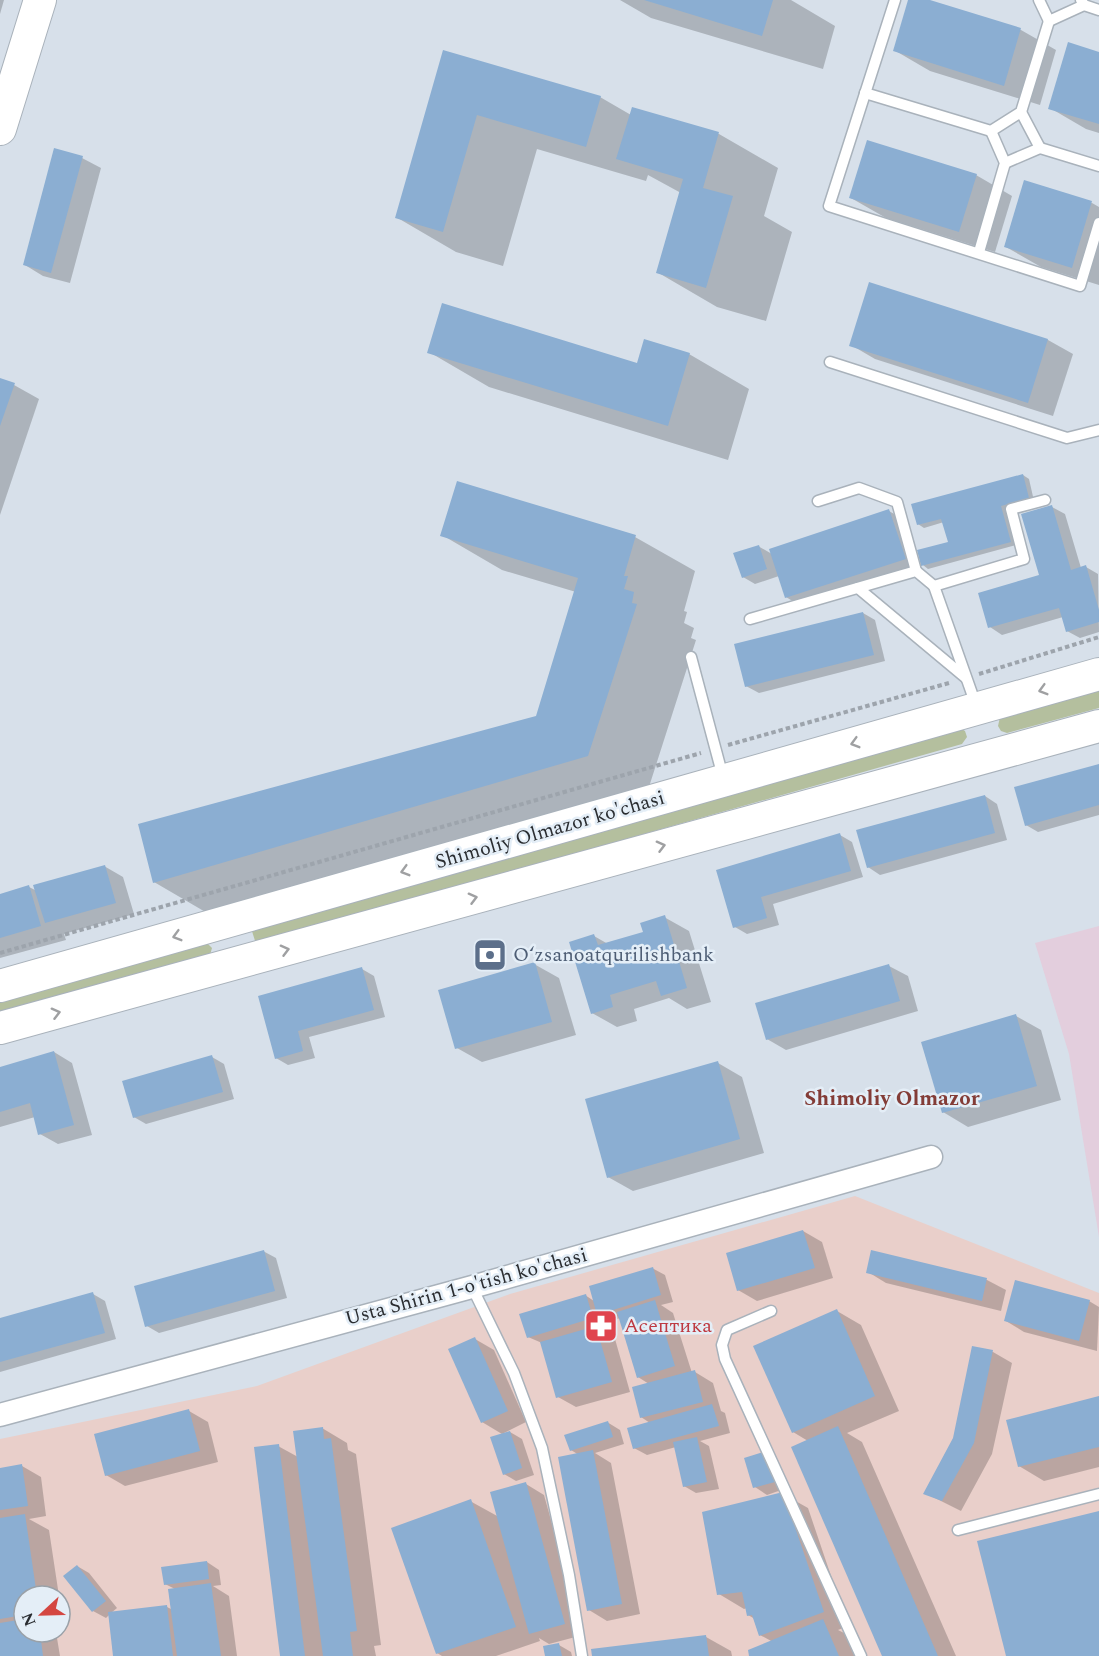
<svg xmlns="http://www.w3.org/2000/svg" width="1099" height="1656" viewBox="0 0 1099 1656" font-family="Spectral,serif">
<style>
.industrial{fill:#e9cfca;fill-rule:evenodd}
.education{fill:#e3cedd}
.green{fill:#b4bf9e}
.shadow{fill:#0003}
.building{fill:#8baed2}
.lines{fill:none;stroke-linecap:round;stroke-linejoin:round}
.lane-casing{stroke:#a9b2bb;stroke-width:13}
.street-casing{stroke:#a9b2bb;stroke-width:25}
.secondary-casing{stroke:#a9b2bb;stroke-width:34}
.path{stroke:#9da4ac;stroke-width:4;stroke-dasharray:4.5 3;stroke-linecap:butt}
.lane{stroke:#fff;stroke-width:10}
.street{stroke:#fff;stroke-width:22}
.secondary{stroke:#fff;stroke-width:32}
.oneway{stroke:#9fa0a2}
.labels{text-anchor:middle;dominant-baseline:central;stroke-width:5;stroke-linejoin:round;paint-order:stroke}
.street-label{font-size:20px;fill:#2a2d31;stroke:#e4eef7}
.service-label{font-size:20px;fill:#4e5e75;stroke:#e4eef7;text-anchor:start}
.health-label{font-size:20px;fill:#be3a42;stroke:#e4eef7;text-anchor:start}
.neighbourhood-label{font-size:21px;font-weight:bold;fill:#833c37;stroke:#e4eef7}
</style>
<rect width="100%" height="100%" fill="#d7e0ea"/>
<path class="industrial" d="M855,1196l244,97v363h-1099v-217l257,-53 253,-92zM24,1596h36v36h-36z"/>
<polygon class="education" points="1099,926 1099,1237 1069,1054 1035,943"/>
<g class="green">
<polygon points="1099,688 1099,708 1007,733 1001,731 998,726 1000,717"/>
<polygon points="960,728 965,731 967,737 962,744 256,944 251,928"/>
<polygon points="206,942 212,948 210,955 0,1014 0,999"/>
</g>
<g class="shadow">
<polygon points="0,0 4,0 0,14"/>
<polygon points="620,0 791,0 835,26 823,69 651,18"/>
<polygon points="910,0 925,0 1021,30 1056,50 1040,105 930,71 894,50"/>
<polygon points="444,52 600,97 631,115 633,108 719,134 778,168 764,216 792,232 766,321 717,307 657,272 681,193 648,175 646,181 537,149 503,266 456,252 396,217"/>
<polygon points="1099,53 1099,133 1086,129 1050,108"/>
<polygon points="82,158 101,168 70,283 43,276 25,265"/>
<polygon points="976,175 1012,196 995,252 886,218 851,198"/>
<polygon points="1025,182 1092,203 1099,207 1099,285 1041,267 1006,247"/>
<polygon points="870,284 1048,340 1073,354 1053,416 875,359 851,345"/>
<polygon points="429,352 638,364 689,354 749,389 728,460 489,387"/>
<polygon points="0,380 14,385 39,399 0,515"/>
<polygon points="1023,475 1029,479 1034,501 1006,508 1016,545 928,569 923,565 950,543 944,522 924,528 918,524"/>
<polygon points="1052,507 1065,514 1081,568 1086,567 1098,574 1099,632 1080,638 1067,631 1063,617 1002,635 990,627 1040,576"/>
<polygon points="889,511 901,518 917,566 799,605 786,597 779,576 755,584 743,577 758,546 772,554"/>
<polygon points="442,535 635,537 695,571 684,611 687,612 684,623 694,628 691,638 696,640 648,790 214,917 154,882 537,717 576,592 502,570"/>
<polygon points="863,613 875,620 885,661 759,693 746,686"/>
<polygon points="1099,766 1099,815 1038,832 1026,825"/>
<polygon points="985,796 997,804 1007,840 880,875 868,867"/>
<polygon points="840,835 852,842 863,877 773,904 779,925 747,934 735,927 718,871"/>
<polygon points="104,866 123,877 134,914 64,934 66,940 0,958 0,895 29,887 37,891"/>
<polygon points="664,917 689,931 711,1002 687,1009 669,998 634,1009 637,1021 617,1027 592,1013 594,936 608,944 645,933"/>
<polygon points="534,964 559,978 576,1035 482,1062 457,1048"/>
<polygon points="889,966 908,976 918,1011 786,1050 767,1039"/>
<polygon points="362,969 374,976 385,1017 309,1037 315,1058 288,1065 276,1058 260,997"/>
<polygon points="1016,1016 1041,1030 1061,1100 968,1127 943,1112"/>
<polygon points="54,1052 72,1063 92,1135 58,1144 40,1134 35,1117 0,1127 0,1068"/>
<polygon points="212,1057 224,1064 234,1099 146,1124 134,1117"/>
<polygon points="718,1063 742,1077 764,1153 633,1191 608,1177"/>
<polygon points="803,1231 822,1242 833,1278 757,1301 738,1290"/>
<polygon points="263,1251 276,1258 287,1298 159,1333 147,1326"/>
<polygon points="872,1252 987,1280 1006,1290 1001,1311 886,1283 868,1272"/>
<polygon points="652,1268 665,1275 673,1302 661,1305 673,1313 692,1373 695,1372 713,1383 721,1411 725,1413 730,1433 700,1441 709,1446 719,1489 696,1493 684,1486 676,1447 647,1455 634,1448 650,1423 641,1417 649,1384 638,1377 620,1318 611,1321 602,1316 604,1324 595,1327 615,1339 630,1392 576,1407 558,1397 542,1343 528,1337 585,1295 594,1301"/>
<polygon points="93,1294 105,1301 116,1339 0,1372 0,1320"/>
<polygon points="1089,1301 1099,1307 1097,1351 1024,1332 1006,1321"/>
<polygon points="837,1311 861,1325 899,1411 847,1433 862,1442 956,1656 884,1656 808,1441 793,1432"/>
<polygon points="475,1339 494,1350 526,1422 502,1434 482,1422"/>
<polygon points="974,1347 993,1352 1012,1363 992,1454 961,1511 925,1493 954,1438"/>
<polygon points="1099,1398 1099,1467 1044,1481 1019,1466"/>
<polygon points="189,1411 208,1422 218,1462 125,1486 106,1475"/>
<polygon points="607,1422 620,1430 624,1444 595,1453 611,1463 640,1614 607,1621 589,1610 579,1455 571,1450"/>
<polygon points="322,1428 347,1443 348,1450 356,1454 381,1645 374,1646 376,1656 281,1656 278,1446 298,1457"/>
<polygon points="510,1432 522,1439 534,1475 516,1481 504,1474"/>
<polygon points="765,1452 778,1460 787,1488 767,1495 755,1487"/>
<polygon points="22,1466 41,1477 46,1516 29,1519 49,1530 59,1596 24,1596 24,1632 56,1632 60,1656 0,1656 0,1469"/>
<polygon points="526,1484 544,1495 583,1635 549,1644 539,1638 540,1641 496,1656 442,1656 437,1653 470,1501 499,1517"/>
<polygon points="783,1494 808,1508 848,1626 838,1630 848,1635 857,1656 750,1656 773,1642 760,1635 755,1619 748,1615 747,1608 744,1609 719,1594"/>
<polygon points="207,1562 219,1570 221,1585 213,1586 229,1596 237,1656 115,1656 110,1614 106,1618 93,1611 77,1566 89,1573 117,1608 111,1613 167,1607 173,1610 175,1589 165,1584"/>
<polygon points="60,1602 64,1627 60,1627"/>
<polygon points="706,1637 731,1651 732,1656 594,1656"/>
<polygon points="559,1645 571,1652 572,1656 547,1656"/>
</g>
<g class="building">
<polygon points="644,0 773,0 762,36"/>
<polygon points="908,0 930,0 1021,28 1004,86 893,51"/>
<polygon points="1068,42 1099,52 1099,124 1048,109"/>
<polygon points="443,50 601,96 586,147 477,115 443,232 395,218"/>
<polygon points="632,107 719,132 703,188 733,196 706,288 656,273 683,179 616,159"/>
<polygon points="867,140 977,174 959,232 849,198"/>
<polygon points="54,148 83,156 51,273 23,265"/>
<polygon points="1024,180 1092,201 1072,268 1004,247"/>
<polygon points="869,282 1048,339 1028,403 849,346"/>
<polygon points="442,303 637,363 644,339 690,353 668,426 427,353"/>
<polygon points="0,378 15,383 0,426"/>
<polygon points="1023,474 1029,498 1001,506 1011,542 921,566 917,550 948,542 941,519 917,525 911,504"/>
<polygon points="457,481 636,535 624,576 628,576 624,589 634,592 632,603 637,604 588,756 153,883 138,824 536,716 578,578 440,536"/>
<polygon points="1052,505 1071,570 1086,565 1099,610 1099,622 1066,632 1059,608 988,628 978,593 1039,575 1021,514"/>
<polygon points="889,509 906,559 785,598 769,549"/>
<polygon points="759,545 767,569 742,578 733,553"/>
<polygon points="863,612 874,655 745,687 734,644"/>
<polygon points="1099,764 1099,805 1025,826 1014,787"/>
<polygon points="985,795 995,833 867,868 856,830"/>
<polygon points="840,833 851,871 761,897 767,918 733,928 716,870"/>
<polygon points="105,865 116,903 45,923 33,885"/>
<polygon points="29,885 41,926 0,938 0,894"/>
<polygon points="665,915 687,988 661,996 656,981 610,995 613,1007 591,1014 569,942 594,934 598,945 643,932 640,923"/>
<polygon points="535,962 552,1022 455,1049 438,990"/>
<polygon points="889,964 900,1001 766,1040 755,1003"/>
<polygon points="362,967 374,1010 298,1031 303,1051 275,1059 258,996"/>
<polygon points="1016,1014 1037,1086 942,1113 921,1042"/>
<polygon points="54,1051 74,1125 38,1135 30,1103 0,1112 0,1067"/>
<polygon points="212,1055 223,1092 133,1118 122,1081"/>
<polygon points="718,1061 740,1139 607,1178 585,1099"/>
<polygon points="803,1230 815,1268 737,1291 726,1253"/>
<polygon points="264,1250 275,1291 145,1327 134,1286"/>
<polygon points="871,1250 987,1278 982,1301 866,1273"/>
<polygon points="653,1267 661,1295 597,1315 589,1286"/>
<polygon points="1015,1280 1090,1300 1079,1341 1004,1321"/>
<polygon points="93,1292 105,1333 0,1362 0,1318"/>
<polygon points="586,1294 593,1318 527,1338 519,1314"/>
<polygon points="655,1300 675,1366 637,1378 617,1312"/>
<polygon points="837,1309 875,1396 792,1433 753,1346"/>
<polygon points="596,1326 612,1382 556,1398 540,1342"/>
<polygon points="475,1337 508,1411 481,1423 448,1349"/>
<polygon points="972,1346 993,1350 974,1443 942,1501 923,1494 953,1438"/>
<polygon points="695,1370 703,1402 640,1418 632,1387"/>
<polygon points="1099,1396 1099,1447 1018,1467 1006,1420"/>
<polygon points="712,1404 719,1426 633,1449 627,1428"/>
<polygon points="189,1409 200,1451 105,1476 94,1434"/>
<polygon points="608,1421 613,1437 570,1451 564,1435"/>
<polygon points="838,1426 938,1656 882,1656 791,1447"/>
<polygon points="323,1427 324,1439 331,1438 357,1631 350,1632 353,1656 323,1656 293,1431"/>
<polygon points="510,1431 522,1468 503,1475 490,1437"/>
<polygon points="697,1437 707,1482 683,1487 673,1442"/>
<polygon points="279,1444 305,1656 280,1656 254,1447"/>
<polygon points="593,1450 622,1604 587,1611 558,1457"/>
<polygon points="766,1451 775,1482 753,1488 744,1458"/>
<polygon points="22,1464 28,1506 0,1510 0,1468"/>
<polygon points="526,1482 565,1624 529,1634 490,1492"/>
<polygon points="783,1492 824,1612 759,1636 752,1615 747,1616 742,1592 717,1595 702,1512"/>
<polygon points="471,1499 516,1627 436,1654 391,1528"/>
<polygon points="1099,1511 1099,1656 1006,1656 977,1541"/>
<polygon points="25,1514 37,1596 24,1596 24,1615 0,1619 0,1518"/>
<polygon points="207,1561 209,1579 164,1585 161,1567"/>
<polygon points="77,1565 106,1601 92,1612 63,1576"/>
<polygon points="211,1583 221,1656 177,1656 168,1589"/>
<polygon points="167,1605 173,1656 113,1656 108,1612"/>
<polygon points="24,1619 24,1632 40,1632 43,1656 0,1656 0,1623"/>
<polygon points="823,1619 839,1656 749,1656 748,1650"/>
<polygon points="706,1635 709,1656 592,1656 591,1649"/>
<polygon points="559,1643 562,1656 545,1656 543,1646"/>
</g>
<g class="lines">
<defs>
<g id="lane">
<polyline points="895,0 829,206 1080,286 1099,223"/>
<polyline points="1039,0 1049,21 1084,5 1081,0"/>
<polyline points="1084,5 1099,10"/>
<polyline points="865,93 991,131 1021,112 1049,21"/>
<polyline points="1040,148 1099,166"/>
<polyline points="1005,163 1040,148 1021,112"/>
<polyline points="979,252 1005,163 991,131"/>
<polyline points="830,362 1067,438 1099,430"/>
<polyline points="818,501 859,488 897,502 916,571"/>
<polyline points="858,588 966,678"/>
<polyline points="750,619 916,571 934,586"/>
<polyline points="691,657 723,777"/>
<polyline points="976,705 934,586 1024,559 1011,509 1045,500"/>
<polyline points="472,1287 514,1373 542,1448 569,1575 582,1656"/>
<polyline points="771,1311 727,1330 722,1345 725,1359 861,1656"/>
<polyline points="958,1530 1099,1494"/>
</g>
<polyline id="street" points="0,1415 472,1287 931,1157"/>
<g id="secondary">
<polyline points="0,129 40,0"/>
<polyline points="0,986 1099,674"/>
<polyline points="0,1028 1099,726"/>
</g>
</defs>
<use href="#lane" class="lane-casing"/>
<use href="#street" class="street-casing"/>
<use href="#secondary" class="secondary-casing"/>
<g class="path">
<polyline points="979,674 1099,637"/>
<polyline points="728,745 949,683"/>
<polyline points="0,953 701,753"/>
</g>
<use href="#lane" class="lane"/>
<use href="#street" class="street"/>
<use href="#secondary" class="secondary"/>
</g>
<defs><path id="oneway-chevron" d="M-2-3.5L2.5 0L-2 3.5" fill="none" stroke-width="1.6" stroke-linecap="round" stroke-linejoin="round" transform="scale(1.5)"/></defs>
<g class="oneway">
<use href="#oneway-chevron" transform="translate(1043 690) rotate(164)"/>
<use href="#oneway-chevron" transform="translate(855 743) rotate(164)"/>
<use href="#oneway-chevron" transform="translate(661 846) rotate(-15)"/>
<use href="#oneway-chevron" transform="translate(405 871) rotate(164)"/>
<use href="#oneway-chevron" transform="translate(473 898) rotate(-15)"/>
<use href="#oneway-chevron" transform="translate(177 936) rotate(164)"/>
<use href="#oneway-chevron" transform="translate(285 950) rotate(-15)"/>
<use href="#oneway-chevron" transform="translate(56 1013) rotate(-15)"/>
</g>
<defs>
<symbol id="bank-square" viewBox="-11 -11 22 22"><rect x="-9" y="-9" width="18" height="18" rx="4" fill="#5c6f8a" stroke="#e4eef7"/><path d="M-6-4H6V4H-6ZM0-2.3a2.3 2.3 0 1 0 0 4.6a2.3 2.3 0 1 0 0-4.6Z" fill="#fff"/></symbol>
<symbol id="pharmacy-square" viewBox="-11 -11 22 22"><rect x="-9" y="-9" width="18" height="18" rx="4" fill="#e0444e" stroke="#e4eef7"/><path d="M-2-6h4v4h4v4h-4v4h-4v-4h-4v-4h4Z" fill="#fff"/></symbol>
</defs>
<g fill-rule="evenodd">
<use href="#bank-square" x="471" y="936" width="38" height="38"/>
<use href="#pharmacy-square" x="582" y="1307" width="38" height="38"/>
</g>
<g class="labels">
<g class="street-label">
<text transform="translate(550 830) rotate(-16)">Shimoliy Olmazor ko'chasi</text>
<text transform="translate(466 1287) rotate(-15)">Usta Shirin 1-o'tish ko'chasi</text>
</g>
<g class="service-label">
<text x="513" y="955">Oʻzsanoatqurilishbank</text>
</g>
<g class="health-label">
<text x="624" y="1326">Асептика</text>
</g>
<g class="neighbourhood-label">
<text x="892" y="1099">Shimoliy Olmazor</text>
</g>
</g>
<g transform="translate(42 1614) rotate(248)"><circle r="28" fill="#e4eef7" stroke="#9aa1a8" stroke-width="1.5"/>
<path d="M0-4.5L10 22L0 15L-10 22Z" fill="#d44641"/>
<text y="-9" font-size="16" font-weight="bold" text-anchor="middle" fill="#2a2d31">N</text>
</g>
</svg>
